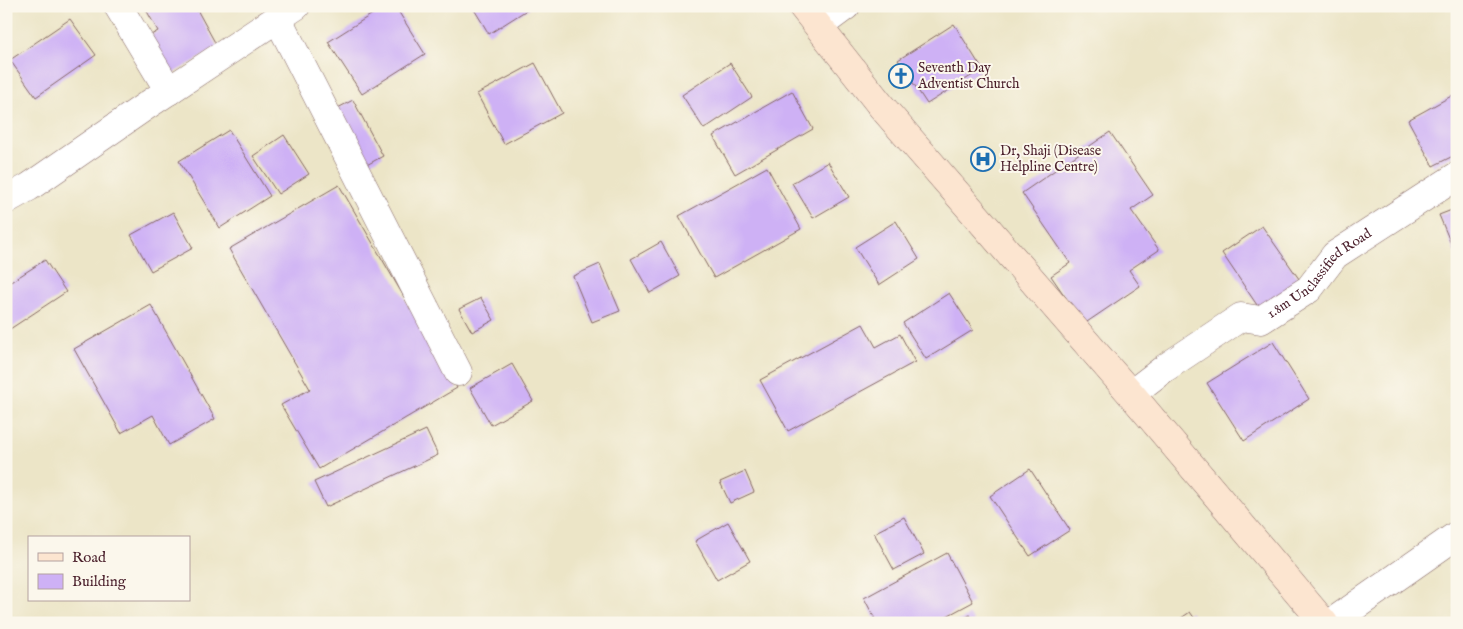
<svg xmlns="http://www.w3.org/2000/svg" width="1463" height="629" viewBox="0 0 1463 629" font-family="'IM FELL English',serif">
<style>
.building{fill:#ceb1f5}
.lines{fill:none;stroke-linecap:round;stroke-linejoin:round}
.street-casing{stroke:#836462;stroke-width:29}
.secondary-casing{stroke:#836462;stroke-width:29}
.street{stroke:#fff;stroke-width:28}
.secondary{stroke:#fce5d0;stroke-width:28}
.labels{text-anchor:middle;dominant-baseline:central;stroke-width:4;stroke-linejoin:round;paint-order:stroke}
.poi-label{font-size:14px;fill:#4a1f2b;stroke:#fbf7ec;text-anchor:start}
.street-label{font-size:14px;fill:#4a1f2b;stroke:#fbf7ec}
</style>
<rect width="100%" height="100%" fill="#fbf7ec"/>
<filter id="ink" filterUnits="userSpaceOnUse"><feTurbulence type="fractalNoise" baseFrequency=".02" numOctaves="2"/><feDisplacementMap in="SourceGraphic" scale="10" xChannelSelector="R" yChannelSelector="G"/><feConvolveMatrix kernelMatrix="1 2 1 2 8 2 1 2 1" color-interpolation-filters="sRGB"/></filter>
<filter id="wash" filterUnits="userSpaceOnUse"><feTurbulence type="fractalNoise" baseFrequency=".0096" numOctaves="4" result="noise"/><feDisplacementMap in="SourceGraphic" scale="20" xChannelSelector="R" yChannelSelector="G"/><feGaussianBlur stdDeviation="1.12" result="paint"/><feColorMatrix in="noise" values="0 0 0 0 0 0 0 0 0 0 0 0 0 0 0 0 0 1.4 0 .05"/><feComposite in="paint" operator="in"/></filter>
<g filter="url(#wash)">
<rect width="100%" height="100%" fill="#ece5c7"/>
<g id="blocks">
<g class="building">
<polygon points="144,6 195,6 218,48 166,77 144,39 158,31"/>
<polygon points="385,6 395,6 425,54 362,94 328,42"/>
<polygon points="472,6 533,6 489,34"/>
<polygon points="70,19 96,55 36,97 10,60"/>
<polygon points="954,24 982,69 927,104 898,60"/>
<polygon points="535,63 562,113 504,144 477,94"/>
<polygon points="730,63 752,97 704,129 682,95"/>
<polygon points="792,91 813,129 735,174 713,136"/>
<polygon points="1455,94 1457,97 1457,154 1433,166 1408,120"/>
<polygon points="353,100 383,156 363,167 332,111"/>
<polygon points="229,130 270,196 220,228 179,161"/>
<polygon points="1110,132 1153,195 1131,210 1159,250 1129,270 1140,286 1084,324 1051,276 1070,263 1022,193"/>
<polygon points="284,135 309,174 278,194 253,156"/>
<polygon points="828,162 849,197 813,218 792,183"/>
<polygon points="767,167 801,229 714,278 679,216"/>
<polygon points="339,185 457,388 319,469 281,405 310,389 229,249"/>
<polygon points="1457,208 1457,258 1439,215"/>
<polygon points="173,212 193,248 151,271 131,235"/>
<polygon points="896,221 919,259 879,285 855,247"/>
<polygon points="1262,226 1304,286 1263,314 1222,253"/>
<polygon points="661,242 680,276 650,293 631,259"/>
<polygon points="45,260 66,292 10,329 6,323 6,285"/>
<polygon points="600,264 620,311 592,322 573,276"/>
<polygon points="949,293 973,330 926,359 903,323"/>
<polygon points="481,298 494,320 472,332 459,309"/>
<polygon points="151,305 215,419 169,445 153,415 121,433 74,349"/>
<polygon points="863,324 876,347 900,334 915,362 788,431 760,380"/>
<polygon points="1273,342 1309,399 1244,441 1207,383"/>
<polygon points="512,364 533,401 491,425 470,388"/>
<polygon points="426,430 438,455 326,507 314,482"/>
<polygon points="1030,469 1070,530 1030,556 990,496"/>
<polygon points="745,471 754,492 730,503 720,482"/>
<polygon points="904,517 924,554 894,570 874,533"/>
<polygon points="728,522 750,561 717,580 695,541"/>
<polygon points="947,553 973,602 934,623 877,623 864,598"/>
<polygon points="1190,612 1198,623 1174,623"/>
<polygon points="970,615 974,623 955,623"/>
</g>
</g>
</g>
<g filter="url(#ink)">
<use href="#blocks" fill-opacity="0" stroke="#836462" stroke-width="1"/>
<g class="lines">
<defs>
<g id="street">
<polyline points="118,6 169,91"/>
<polyline points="278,19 458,372"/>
<polyline points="819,26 846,6"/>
<polyline points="6,200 29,187 146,106 296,6"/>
<path id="s1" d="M1131,394l34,-26 76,-51 20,3 48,-31 26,-34 122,-79"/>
<polyline points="1331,623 1457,535"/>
</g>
<polyline id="secondary" points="802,6 882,107 1131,394 1324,623"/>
</defs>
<use href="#street" class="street-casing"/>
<use href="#secondary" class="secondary-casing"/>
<use href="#street" class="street"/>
<use href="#secondary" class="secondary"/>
</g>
</g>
<defs>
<symbol id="church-ring" viewBox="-11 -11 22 22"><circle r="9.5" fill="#fbf7ec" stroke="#1f6fb2" stroke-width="1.5"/><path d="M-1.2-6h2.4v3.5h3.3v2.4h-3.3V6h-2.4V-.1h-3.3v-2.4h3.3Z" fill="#1f6fb2"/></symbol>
<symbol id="hospital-ring" viewBox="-11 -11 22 22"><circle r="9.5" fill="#fbf7ec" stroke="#1f6fb2" stroke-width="1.5"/><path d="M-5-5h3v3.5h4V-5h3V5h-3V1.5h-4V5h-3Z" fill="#1f6fb2"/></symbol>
</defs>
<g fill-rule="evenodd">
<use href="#church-ring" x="887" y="62" width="28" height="28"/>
<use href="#hospital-ring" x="969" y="145" width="28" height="28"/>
</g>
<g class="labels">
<g class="poi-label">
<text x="918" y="68">Seventh Day<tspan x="918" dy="16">Adventist Church</tspan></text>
<text x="1000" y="151">Dr, Shaji (Disease<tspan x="1000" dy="16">Helpline Centre)</tspan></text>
</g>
<g class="street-label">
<text stroke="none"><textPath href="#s1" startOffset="230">1.8m Unclassified Road</textPath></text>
</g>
</g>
<rect width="1463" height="629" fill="none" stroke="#fbf7ec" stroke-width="25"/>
<rect x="28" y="536" width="162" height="65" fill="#fbf7ec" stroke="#b4a19f"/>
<rect x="38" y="553" width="25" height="8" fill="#fce5d0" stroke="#b4a19f"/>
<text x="72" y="562" font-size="15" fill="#4a1f2b">Road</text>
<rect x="38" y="574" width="25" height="15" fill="#ceb1f5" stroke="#b4a19f"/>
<text x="72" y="586" font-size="15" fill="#4a1f2b">Building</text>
</svg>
